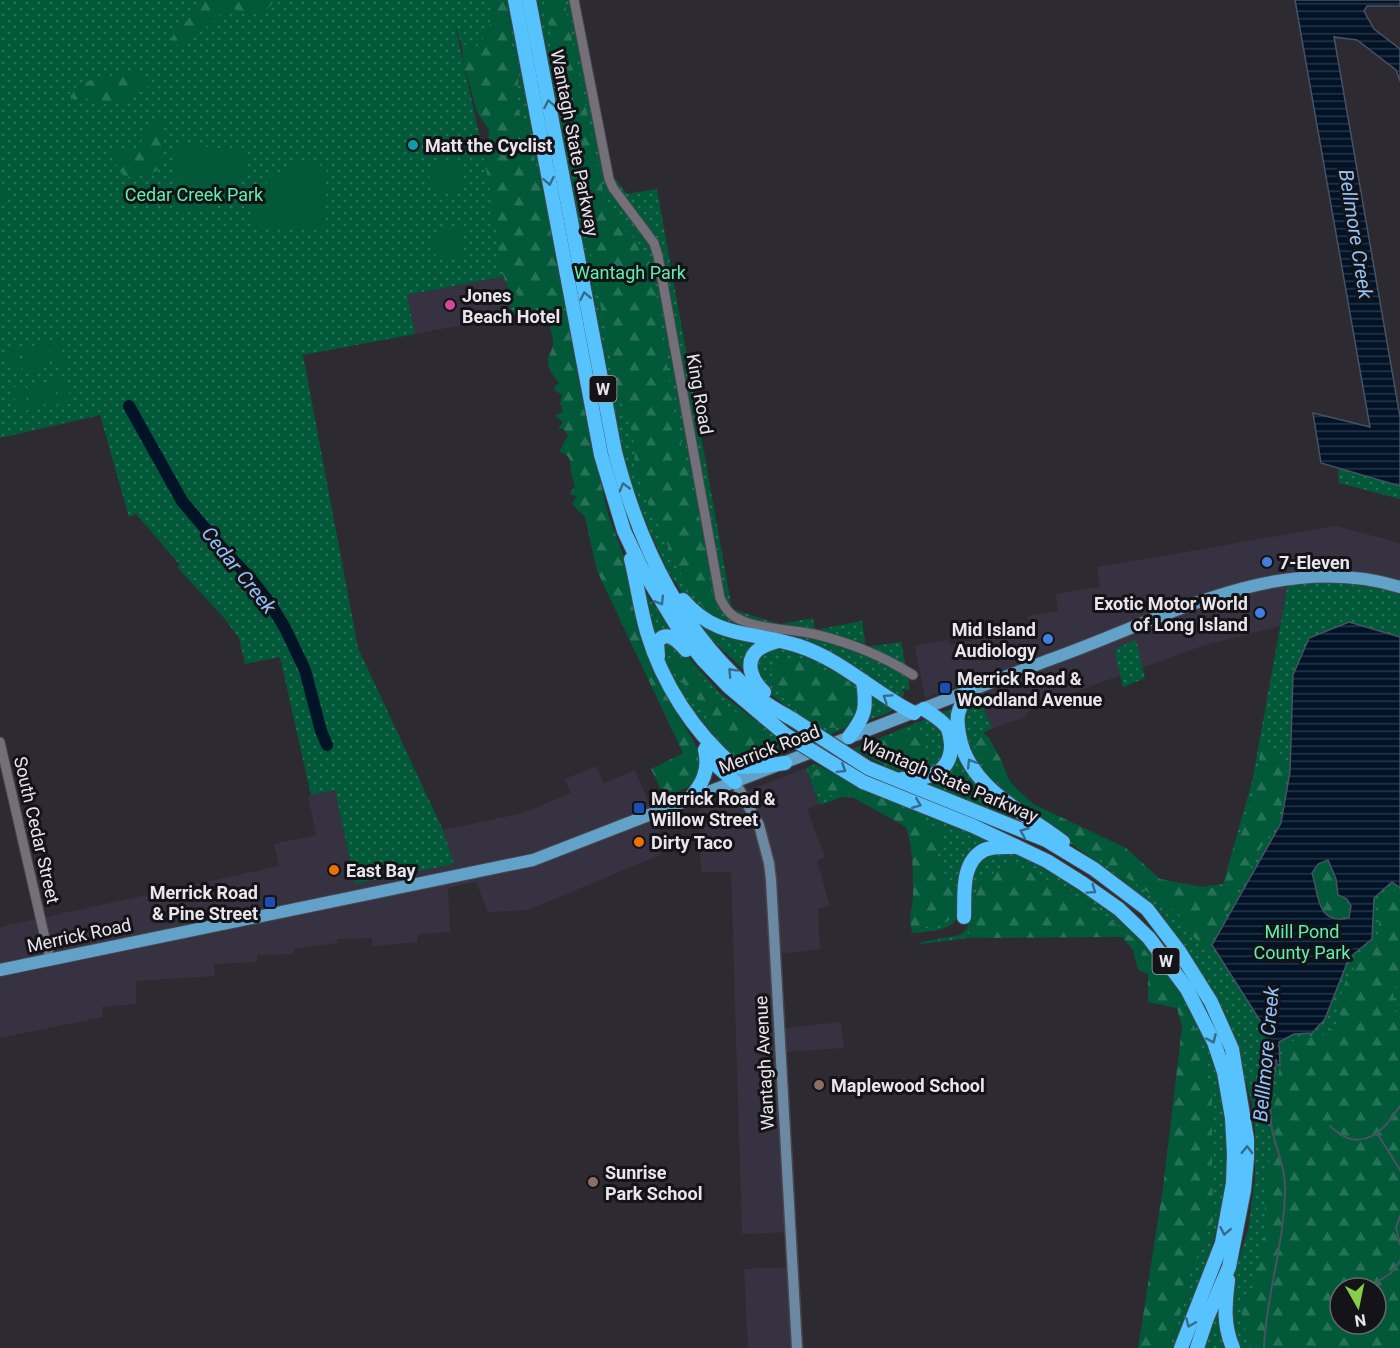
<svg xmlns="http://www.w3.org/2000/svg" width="1400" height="1348" viewBox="0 0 1400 1348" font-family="Roboto,sans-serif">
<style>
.built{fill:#373241}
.grass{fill:url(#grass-dots);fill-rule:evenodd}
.forest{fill:url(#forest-firs);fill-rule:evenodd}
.garden{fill:#025939}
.water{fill:url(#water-rules);stroke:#475263;stroke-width:1.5;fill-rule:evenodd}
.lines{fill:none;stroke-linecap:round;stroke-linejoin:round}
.stream{stroke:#475263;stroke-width:2}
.river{stroke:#021328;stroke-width:12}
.tertiary-casing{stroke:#48454c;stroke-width:11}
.secondary-casing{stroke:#48454c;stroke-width:13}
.primary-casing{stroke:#48454c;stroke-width:14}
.motorway-casing{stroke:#48454c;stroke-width:16}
.tertiary{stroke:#73707a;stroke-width:9}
.secondary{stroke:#6b89a2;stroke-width:10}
.primary{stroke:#62a2c9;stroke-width:12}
.motorway{stroke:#57c3fe;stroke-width:14}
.motorway-bridge-casing{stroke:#48454c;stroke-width:16;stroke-linecap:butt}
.motorway-bridge{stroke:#57c3fe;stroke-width:14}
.oneway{stroke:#366b8a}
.culture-dot{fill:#0f9aa8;stroke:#141317;stroke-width:2}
.hotel-dot{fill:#d1479c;stroke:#141317;stroke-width:2}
.shop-dot{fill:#3f7fe0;stroke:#141317;stroke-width:2}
.transit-dot{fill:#1a4fb4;stroke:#141317;stroke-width:2}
.food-dot{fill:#e8710a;stroke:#141317;stroke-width:2}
.education-dot{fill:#8d6e63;stroke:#141317;stroke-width:2}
.labels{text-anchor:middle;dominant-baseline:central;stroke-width:6;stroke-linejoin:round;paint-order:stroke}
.shield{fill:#141317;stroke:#a8a7ac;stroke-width:1.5}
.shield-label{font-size:16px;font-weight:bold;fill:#e8e6ec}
.street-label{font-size:18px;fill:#e8e6ec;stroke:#141317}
.poi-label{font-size:18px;font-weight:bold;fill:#e8e6ec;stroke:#141317;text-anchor:start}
.park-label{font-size:18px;fill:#60f0ae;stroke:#141317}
.water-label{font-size:20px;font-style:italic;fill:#93c3fa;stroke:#141317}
</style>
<defs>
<pattern id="grass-dots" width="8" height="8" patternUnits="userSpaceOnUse" patternTransform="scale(1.5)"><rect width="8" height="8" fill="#025939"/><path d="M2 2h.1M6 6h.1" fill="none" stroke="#277156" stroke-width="1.8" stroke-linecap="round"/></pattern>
<pattern id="forest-firs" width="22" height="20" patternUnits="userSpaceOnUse" patternTransform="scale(1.5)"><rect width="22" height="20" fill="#025939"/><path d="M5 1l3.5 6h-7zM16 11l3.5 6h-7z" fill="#277156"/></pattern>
<pattern id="water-rules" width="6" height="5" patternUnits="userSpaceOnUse" patternTransform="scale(1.5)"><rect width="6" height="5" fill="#021328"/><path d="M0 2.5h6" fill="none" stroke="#273547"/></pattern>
</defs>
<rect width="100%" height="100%" fill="#2d2a32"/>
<g class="built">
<polygon points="504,277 512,316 415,334 407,295"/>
<polygon points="1336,526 1400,543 1400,592 1288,583 1280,626 1202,646 1033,707 1023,718 988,730 970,682 925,698 915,646 948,640 950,645 979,639 992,632 1029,625 1028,616 1058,611 1056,594 1100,587 1097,567"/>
<polygon points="596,766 604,783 635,770 659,826 660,855 528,910 488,912 476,882 448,888 450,932 417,934 418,942 373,946 372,938 337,939 337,943 294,949 293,954 257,955 257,962 214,964 215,976 136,981 136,1004 102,1007 103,1017 0,1038 0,927 279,866 274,844 316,835 308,796 335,789 355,884 454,864 443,830 523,813 571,793 565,779"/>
<polygon points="806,768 820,804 807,809 825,857 817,861 830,906 818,909 820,949 781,954 785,1028 841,1022 844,1048 786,1052 795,1232 742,1234 731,872 701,872 698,810"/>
<polygon points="789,1267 792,1348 748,1348 744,1269"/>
</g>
<g class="grass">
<path d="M0,0h493c-1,21 -3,32 -17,48l-11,-3 -3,2 -7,-22 26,118 26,133 -100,19 8,39 -112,21 55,293 85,182 11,34 -99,20 -20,-94 -24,5 -31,-138 -35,7 -6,-26 -15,-20 -47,-51 3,-2 -44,-51 -7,3 -29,-102 -100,23z"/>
<polygon points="507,0 509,0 549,217 531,144 517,106 519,67 512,45"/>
<polygon points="521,0 525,0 612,457 660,585 641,555 622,508 608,458"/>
<polygon points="537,0 579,0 611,173 627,194 657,189 732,609 780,624 813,618 815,630 862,621 866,647 901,642 910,690 903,689 904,695 898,701 854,666 834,654 814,645 745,632 690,605 668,571 650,532 625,467 621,449"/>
<polygon points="507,287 533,303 536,300 547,309 512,316"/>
<polygon points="1338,468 1400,486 1400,499 1339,483"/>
<path d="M1316,580l42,2 42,10v756h-164l-7,-58 19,-60 7,-51v-47l-3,-29 -17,-57 -23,-54 -50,-77 -39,-35 -95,-66 -50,-44 -15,-33 1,-29 5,-5 10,-4 13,29 -9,5 -5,-4 9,45 91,73 10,3 63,44 72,-10 29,-102 36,-199zM1340,1288h36v36h-36z"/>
<polygon points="645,592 670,628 652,637"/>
<polygon points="691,614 766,641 743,669 709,637"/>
<polygon points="1136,640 1145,678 1123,687 1115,653 1117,648"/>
<polygon points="662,642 676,643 719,692 791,748 761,762 736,763 692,712 665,666"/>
<path d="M783,647l19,4 53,30 7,12 -6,30 -27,12 -33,-21 -36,-28 -5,-24c6,-11 15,-14 28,-15z"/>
<polygon points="868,690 893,709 886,714 867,720"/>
<polygon points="958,707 967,763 1041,830 993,815 917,783 950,767 939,713"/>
<polygon points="926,719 934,720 947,735 943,765 912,776 889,768 853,749"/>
<polygon points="815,764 819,766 812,775 824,794 845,796 820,805 806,768"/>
<path d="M866,789l136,56 -20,3 -23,67c-9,18 -31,16 -48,18l1,-3 34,-8 -7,-57 -3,-5 8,-27z"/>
<path d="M1011,853c30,12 66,30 92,50 41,33 71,75 95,121 4,10 10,19 14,29 17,45 19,106 10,153 -9,49 -31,96 -49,142h-4l18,-54 3,-23 25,-54 -3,-32 -27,-179 -22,-33 -24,-30 -61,-49 -44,-20 -28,-10 -28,21 -10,53 -47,6v-2l39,-7 7,-6 2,-15v-35l15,-24z"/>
<polygon points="1222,1299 1229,1348 1204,1348"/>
</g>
<g class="forest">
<polygon points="203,0 271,0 273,3 262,14 243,13 237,9 223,11 212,23 183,45 173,46 170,42 176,29 188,20 193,9"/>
<path d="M493,0h14l5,45 7,22 -2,39 14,38 18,73 14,65v12l22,119 23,101 20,53 35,120 40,71 -2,15 -7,11 -29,14 -14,-29 32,-16 -86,-182 -12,-54 -13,-13 5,-8 -8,-2 6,-8c-2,-5 -4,-11 -4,-15 -1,-11 0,-16 -12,-19l9,-17 -5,-6 -5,-1 5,-6 -8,-6 8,-4 -3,-9 2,-8 -9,-6 6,-6c-4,-6 -12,-14 -11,-22 0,-6 5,-11 5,-18 0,-11 -7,-23 -4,-33l-7,-3 -6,-6c-6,5 -14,10 -22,5l-2,-8 6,-4 -11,-7 -6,-19 -12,-84 -6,-29 5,-14 1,-11 -12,-18 -14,-51 -1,-14 2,-2 12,3c14,-16 16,-27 17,-48z"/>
<polygon points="544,0 564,0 605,201 637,242 652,266 675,417 703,536 710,587 720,617 708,614 683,578 646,499 634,466 635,453 633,434 625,415 611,361 589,244 586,208 562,128 566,106 565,90 559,76"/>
<path d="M127,73c11,1 18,1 22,13 -15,13 -33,18 -53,19 -10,-10 -12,-6 -25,-6l-1,-4c9,-17 40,-18 57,-22z"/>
<path d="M157,121l5,3 4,11 -6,20 2,3 -1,10 -14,8 -22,1c-7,-6 -12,-17 -9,-27 5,0 11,3 16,1 9,-2 12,-18 16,-26z"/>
<path d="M683,657l43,48 32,22 26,22c-42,20 -46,11 -75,-19l3,-15 -35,-38 -7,-17z"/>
<polygon points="778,658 802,660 849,682 858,693 860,711 856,720 840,727 829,728 815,723 777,686 770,668"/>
<path d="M915,728l10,8 -3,12 4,8 -7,8c-26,5 -35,-3 -57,-15z"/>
<polygon points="978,728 989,738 1001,760 1010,782 1033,804 1126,848 1160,879 1208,888 1223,887 1252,802 1263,736 1288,769 1278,824 1260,849 1213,938 1207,953 1188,930 1178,913 1088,851 1078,847 1025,808 987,774 975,746"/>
<path d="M819,766l72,35 53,32 -8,27c12,21 26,29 20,56l-10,6 -34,8c-4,-12 1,-24 1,-37 0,-22 0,-46 -7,-66l-52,-29 -31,-4 -11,-19z"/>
<path d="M1329,860l7,19v10c11,9 15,14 14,29 -35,7 -31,-23 -38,-45l6,-9z"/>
<polygon points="1006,864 1034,874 1078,894 1139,943 1163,973 1185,1006 1200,1040 1212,1095 1212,1185 1215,1217 1190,1271 1187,1294 1169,1348 1138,1348 1163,1188 1182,1027 1177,1008 1148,1002 1148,974 1138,970 1133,950 1122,937 968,938 978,885"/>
<path d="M1397,890l3,2v84l-7,17 7,53v302h-149c-7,-24 -15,-35 -3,-59h6l10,-54 6,-7 -6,-22 5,-47 7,-6c-4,-41 -1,-66 8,-106l4,-5 38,-8 9,-8 5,-9v-20l6,-17 14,-20 17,-16 2,-15v-29l5,-6zM1340,1288h36v36h-36z"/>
</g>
<g class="garden">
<polygon points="181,145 246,150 246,172 228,198 199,212 172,208 176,148"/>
<polygon points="301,162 327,167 322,227 318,230 252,225 253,202 271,177"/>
<polygon points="434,162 457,163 460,165 462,189 449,194 435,188 429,176"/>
<polygon points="0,181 12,196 0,206"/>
<polygon points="450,227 464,230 463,254 461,257 437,259 432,246 438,233"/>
<polygon points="60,340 65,365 53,367 49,342"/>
<polygon points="46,343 50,367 39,369 35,345"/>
<polygon points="32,345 36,370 25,372 21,347"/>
<polygon points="18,348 22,372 11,374 7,349"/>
<polygon points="67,378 71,403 60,405 55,380"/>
<polygon points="53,381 57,405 46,407 41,383"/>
<polygon points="39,383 43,408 31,410 27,385"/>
<polygon points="24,386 29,410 17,412 13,387"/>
</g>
<g class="water">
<polygon points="1295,0 1400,0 1400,6 1367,6 1364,11 1374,29 1400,49 1400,81 1396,70 1357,40 1334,37 1400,417 1400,486 1321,463 1313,413 1370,427"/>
<path d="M1349,622l51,15v251l-8,-6 -18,16 -2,41 -23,19 -24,61 -13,14 -18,1 -15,8 1,24 -7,-6 -5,-27 -56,-88 69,-122 9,-51 3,-97 16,-37zM1328,860l8,19 2,16 9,4 4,7 -2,12c-33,7 -30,-23 -37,-45l6,-9z"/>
</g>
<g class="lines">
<g class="stream">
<polyline points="1400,1106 1387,1124 1377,1133 1400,1170"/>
<path d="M1330,1126c15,14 28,19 47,7"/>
<polyline points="1400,1216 1396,1228 1400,1244"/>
<polyline points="1368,1288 1391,1273 1400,1261"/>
<path d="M1264,1348c2,-52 20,-103 21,-156 1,-21 -7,-38 -12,-58 -6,-23 0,-51 3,-74"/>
</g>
<polyline class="river" points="129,406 182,501 226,553 251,579 269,602 285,628 305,670 321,731 327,745"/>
<defs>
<g id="tertiary">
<path d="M574,0l35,179 4,9 41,55 4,13 62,342c5,10 10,18 21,22 22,10 50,9 73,14 34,8 69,22 99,41"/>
<polyline points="0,742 50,960"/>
</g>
<polyline id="secondary" points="735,782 759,825 769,863 771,880 797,1348"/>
<path id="primary" d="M0,970l533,-110 513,-199c113,-39 231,-112 354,-74"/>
<g id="motorway">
<polyline points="515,0 601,455 624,531 641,567 680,631 703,660 729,687 786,735"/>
<path d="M529,0l86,452c25,96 68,186 148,249 9,7 21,13 31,19"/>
<path d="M631,559c6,24 9,49 16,73 15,51 47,101 88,135l27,-1 23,-3"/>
<path d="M683,600c34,40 71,31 116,46 43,14 75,47 115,67"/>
<path d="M658,656l-1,-13c9,-15 21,-2 29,7"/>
<path d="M969,690c-3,7 -8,14 -10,21 -3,7 -1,16 0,23 8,53 66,79 104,108"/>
<path d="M764,692c-12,-11 -21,-31 -5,-43 5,-4 13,-6 19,-8"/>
<path d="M849,737c17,-22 18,-29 14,-56"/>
<polyline points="706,748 716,765 735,782"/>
<polyline points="868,768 1046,840 1094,869 1147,909 1179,951 1211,1002 1232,1049 1247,1139 1247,1158 1244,1190 1229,1267 1207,1318 1197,1348"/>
<path d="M902,779c24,1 50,-5 49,-35 -1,-6 -1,-13 -5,-18 -6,-7 -15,-12 -22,-17"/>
<polyline points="863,782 973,826 1047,861 1082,883 1119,909 1149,938 1187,989 1214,1042 1224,1072 1232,1118 1234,1154 1233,1183 1222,1243 1181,1348"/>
<path d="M689,800c13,-16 21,-29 16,-50"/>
<path d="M964,917c1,-22 -4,-54 20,-67 9,-4 20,-3 29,-3"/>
<path d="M1228,1280c-3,25 -5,45 5,68"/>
</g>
</defs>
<use href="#tertiary" class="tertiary-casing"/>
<use href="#secondary" class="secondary-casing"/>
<use href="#primary" class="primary-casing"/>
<use href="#motorway" class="motorway-casing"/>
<use href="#tertiary" class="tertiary"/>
<use href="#secondary" class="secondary"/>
<use href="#primary" class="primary"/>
<use href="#motorway" class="motorway"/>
<defs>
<g id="motorway-bridge">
<polyline points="794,720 868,768"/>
<polyline points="786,735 863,782"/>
</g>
</defs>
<use href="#motorway-bridge" class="motorway-bridge-casing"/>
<use href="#motorway-bridge" class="motorway-bridge"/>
</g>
<defs><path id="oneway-chevron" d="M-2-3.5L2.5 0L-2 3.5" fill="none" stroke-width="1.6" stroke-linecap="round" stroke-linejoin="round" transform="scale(1.5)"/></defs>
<g class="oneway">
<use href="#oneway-chevron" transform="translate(549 104) rotate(-101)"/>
<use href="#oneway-chevron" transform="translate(549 181) rotate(79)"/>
<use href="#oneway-chevron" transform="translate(585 296) rotate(-101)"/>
<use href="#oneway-chevron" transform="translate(624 487) rotate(-106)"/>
<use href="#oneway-chevron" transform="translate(660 601) rotate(58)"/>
<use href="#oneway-chevron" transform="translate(732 672) rotate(-133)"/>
<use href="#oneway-chevron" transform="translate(887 698) rotate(-146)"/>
<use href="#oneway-chevron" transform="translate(971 763) rotate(-122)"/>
<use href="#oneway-chevron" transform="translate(842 769) rotate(32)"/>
<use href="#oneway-chevron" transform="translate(917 804) rotate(22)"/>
<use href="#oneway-chevron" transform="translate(1024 832) rotate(-158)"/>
<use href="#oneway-chevron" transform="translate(1092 890) rotate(35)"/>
<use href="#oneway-chevron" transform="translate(1212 1039) rotate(66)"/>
<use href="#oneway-chevron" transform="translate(1247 1150) rotate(-89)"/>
<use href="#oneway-chevron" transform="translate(1225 1231) rotate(101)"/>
<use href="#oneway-chevron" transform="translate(1190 1323) rotate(113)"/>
</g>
<circle class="culture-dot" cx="413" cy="145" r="6"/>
<circle class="hotel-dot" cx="450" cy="305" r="6"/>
<g class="shop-dot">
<circle cx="1267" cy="562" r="6"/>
<circle cx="1260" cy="613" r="6"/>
<circle cx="1048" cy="639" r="6"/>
</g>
<g class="transit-dot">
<rect x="939" y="682" width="12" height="12" rx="3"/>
<rect x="633" y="802" width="12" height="12" rx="3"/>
<rect x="264" y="896" width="12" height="12" rx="3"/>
</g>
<g class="food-dot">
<circle cx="639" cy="842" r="6"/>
<circle cx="334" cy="870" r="6"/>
</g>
<g class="education-dot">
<circle cx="819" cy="1085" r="6"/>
<circle cx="593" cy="1182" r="6"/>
</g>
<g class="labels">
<g class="shield">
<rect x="589.5" y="376" width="27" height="26" rx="4.5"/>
<rect x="1152.5" y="948" width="27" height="26" rx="4.5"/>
</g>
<g class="shield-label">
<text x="603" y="389">W</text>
<text x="1166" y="961">W</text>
</g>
<g class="street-label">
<text transform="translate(575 143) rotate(79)">Wantagh State Parkway</text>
<text transform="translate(700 394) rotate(80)">King Road</text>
<text transform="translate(769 749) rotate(-21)">Merrick Road</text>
<text transform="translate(950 780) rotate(23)">Wantagh State Parkway</text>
<text transform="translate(37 830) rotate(77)">South Cedar Street</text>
<text transform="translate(79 935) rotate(-12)">Merrick Road</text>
<text transform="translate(764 1063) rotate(-93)">Wantagh Avenue</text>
</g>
<g class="poi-label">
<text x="425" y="145">Matt the Cyclist</text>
<text x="462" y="295">Jones<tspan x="462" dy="21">Beach Hotel</tspan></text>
<text x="1279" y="562">7-Eleven</text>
<text x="1248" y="603" text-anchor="end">Exotic Motor World<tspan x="1248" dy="21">of Long Island</tspan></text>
<text x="1036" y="629" text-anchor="end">Mid Island<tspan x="1036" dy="21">Audiology</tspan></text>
<text x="957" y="678">Merrick Road &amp;<tspan x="957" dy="21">Woodland Avenue</tspan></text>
<text x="651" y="798">Merrick Road &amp;<tspan x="651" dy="21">Willow Street</tspan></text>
<text x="651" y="842">Dirty Taco</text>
<text x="346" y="870">East Bay</text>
<text x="258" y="892" text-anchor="end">Merrick Road<tspan x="258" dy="21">&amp; Pine Street</tspan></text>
<text x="831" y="1085">Maplewood School</text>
<text x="605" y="1172">Sunrise<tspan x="605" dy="21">Park School</tspan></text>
</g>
<g class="park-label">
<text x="194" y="194">Cedar Creek Park</text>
<text x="630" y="272">Wantagh Park</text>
<text x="1302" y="931">Mill Pond<tspan x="1302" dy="21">County Park</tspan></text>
</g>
<g class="water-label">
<text transform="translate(1356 234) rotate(81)">Bellmore Creek</text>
<text transform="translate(239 570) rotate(51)">Cedar Creek</text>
<text transform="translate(1266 1054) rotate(-85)">Belllmore Creek</text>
</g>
</g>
<g transform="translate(1358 1306) rotate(171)"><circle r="28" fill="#141317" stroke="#69676c" stroke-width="1.5"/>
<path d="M0-4.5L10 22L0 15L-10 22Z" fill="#88cf49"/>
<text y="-9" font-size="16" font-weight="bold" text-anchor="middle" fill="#e8e6ec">N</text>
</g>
</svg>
